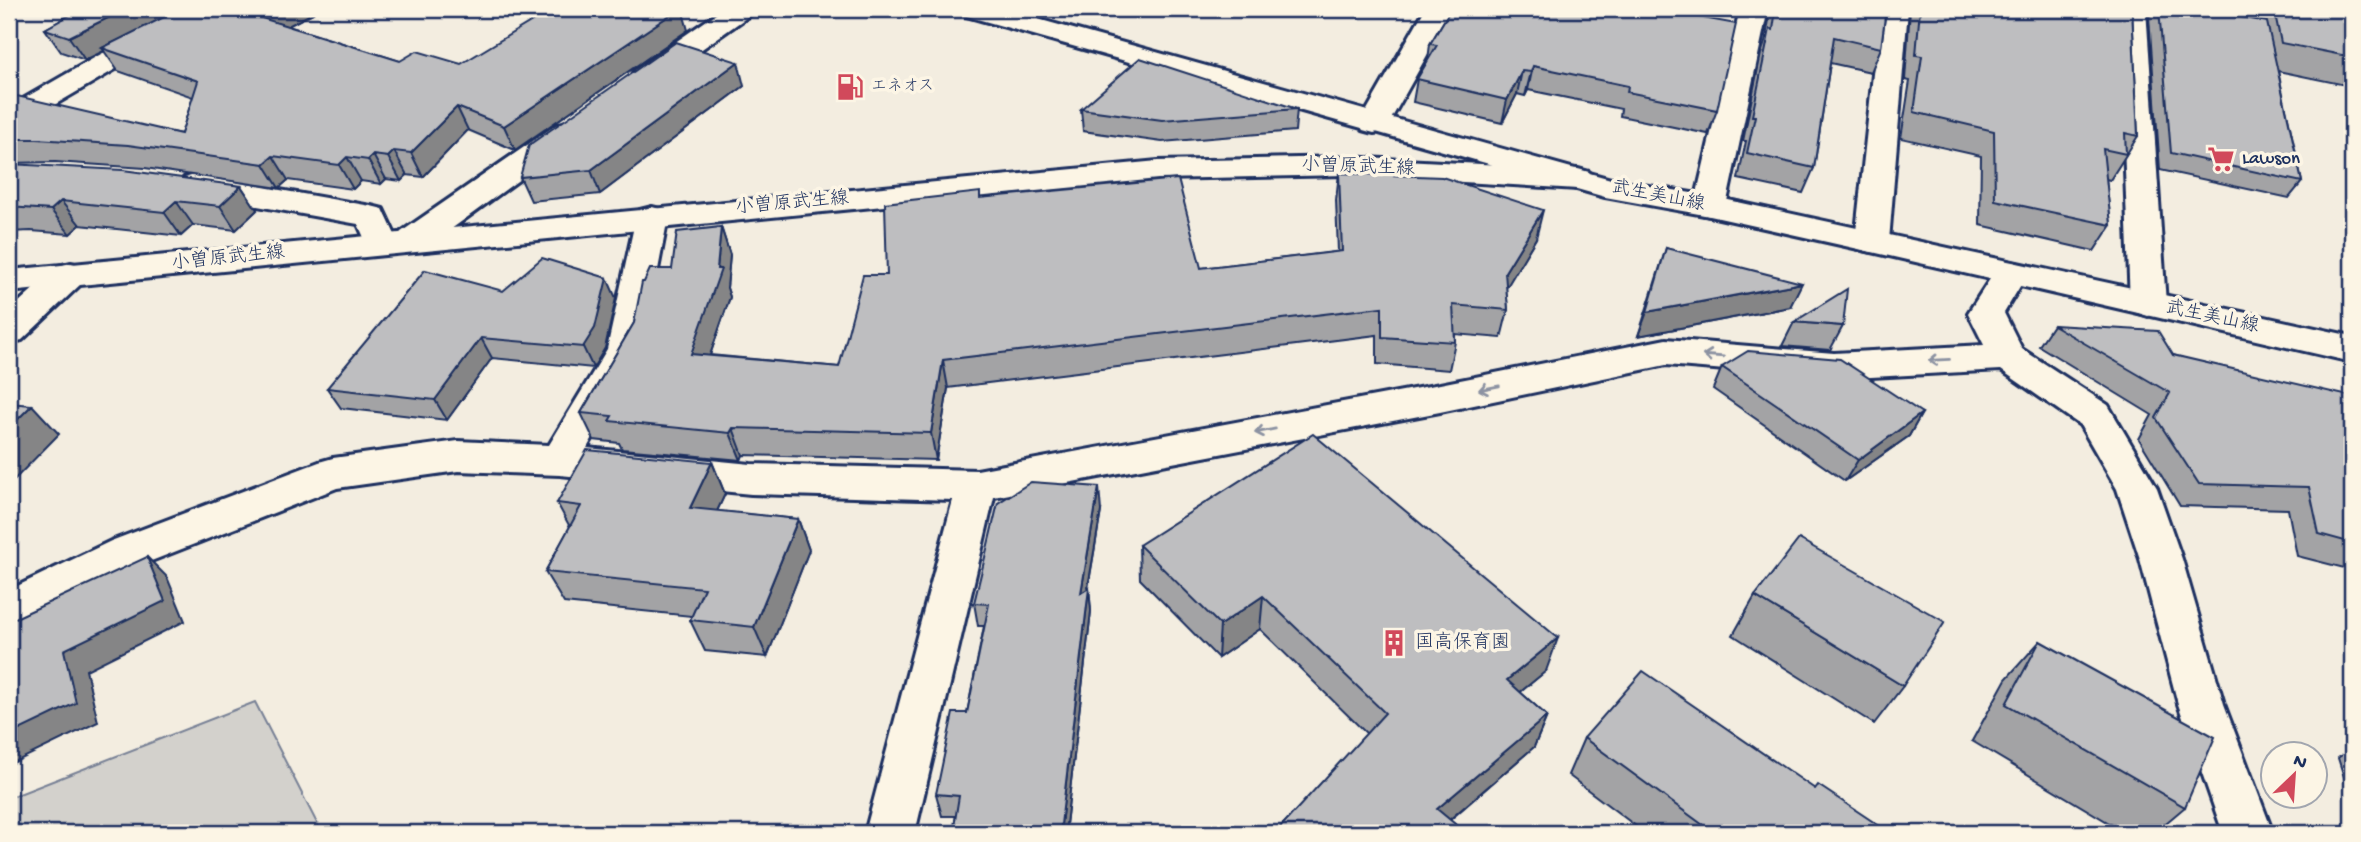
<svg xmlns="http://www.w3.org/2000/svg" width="2361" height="842" viewBox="0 0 2361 842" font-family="'Gochi Hand','Klee One',sans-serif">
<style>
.green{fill:#d3d1cc;stroke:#778095;stroke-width:2}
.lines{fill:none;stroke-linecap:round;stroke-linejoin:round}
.street-casing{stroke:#1b2f5e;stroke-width:6}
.secondary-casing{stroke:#1b2f5e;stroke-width:6}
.primary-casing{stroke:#1b2f5e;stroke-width:6}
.street{fill:#fcf5e5;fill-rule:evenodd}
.secondary{fill:#fcf5e5;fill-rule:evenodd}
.primary{fill:#fcf5e5;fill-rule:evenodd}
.wall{fill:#a3a3a5;stroke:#1b2f5e;stroke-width:2}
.shaded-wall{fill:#858586;stroke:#1b2f5e;stroke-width:2}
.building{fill:#bebec0;stroke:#1b2f5e;stroke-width:2}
.oneway{stroke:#8c92a2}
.labels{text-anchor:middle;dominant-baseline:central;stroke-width:7;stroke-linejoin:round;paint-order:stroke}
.far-poi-label{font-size:16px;fill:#1b2f5e;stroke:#fcf5e5;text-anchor:start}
.poi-label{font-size:19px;fill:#1b2f5e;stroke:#fcf5e5;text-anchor:start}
.street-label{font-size:19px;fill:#1b2f5e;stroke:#fcf5e5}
</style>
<rect width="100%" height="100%" fill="#f3ede0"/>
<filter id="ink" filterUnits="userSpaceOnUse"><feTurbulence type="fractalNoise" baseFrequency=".0143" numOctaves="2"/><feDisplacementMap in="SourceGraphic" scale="14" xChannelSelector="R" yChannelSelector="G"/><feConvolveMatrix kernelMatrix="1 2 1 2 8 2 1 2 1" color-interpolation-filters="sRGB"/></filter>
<g filter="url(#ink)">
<polygon class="green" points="255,702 322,833 9,833 9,798"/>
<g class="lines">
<defs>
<g id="street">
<polygon points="191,9 225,9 221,15 121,66 20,125 9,128 9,107 101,54"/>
<polygon points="723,9 754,9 750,15 655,82 645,85 635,82 631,76 635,70"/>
<polygon points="1425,9 1453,9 1385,130 1374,133 1363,130 1359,124"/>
<polygon points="1740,9 1768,9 1726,206 1722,213 1710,216 1698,213 1694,206"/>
<polygon points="1880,9 1908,9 1889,241 1884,249 1872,252 1860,249 1855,241"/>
<polygon points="2119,9 2146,9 2166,304 2160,312 2148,316 2136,312 2130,304"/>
<polygon points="567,122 578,125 582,131 578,137 425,248 413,251 401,248 398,243 394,251 382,254 370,251 358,224 195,195 184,192 179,185 184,178 195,175 371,206 383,209 397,239 401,232 556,125"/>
<polygon points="652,207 664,210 668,217 643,349 587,448 751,464 977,470 1440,384 1666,339 1834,353 1984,345 1968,313 1999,265 2011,262 2023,265 2028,273 2004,313 2022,349 2108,405 2157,488 2182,559 2224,704 2273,833 2223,833 2178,704 2140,559 2117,489 2080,425 2001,370 1834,379 1666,365 1440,412 994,497 915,833 865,833 953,500 751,494 560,475 458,471 337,488 141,565 9,628 9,590 111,541 319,462 333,458 458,441 549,445 607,349 636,217 640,210"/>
<polygon points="71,263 83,266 88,274 83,282 22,340 9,343 9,311 59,266"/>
</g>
<polygon id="secondary" points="1346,157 1578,169 1589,172 1594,179 1589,186 1578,189 1346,175 1158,179 9,292 9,270 1158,161"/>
<polygon id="primary" points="960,9 1002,9 1618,181 1710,196 2352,336 2352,362 1872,252 1710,216 1605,197 963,15"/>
</defs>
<use href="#street" class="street-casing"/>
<use href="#secondary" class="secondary-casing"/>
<use href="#primary" class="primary-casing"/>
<use href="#street" class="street"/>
<use href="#secondary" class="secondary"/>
<use href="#primary" class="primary"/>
</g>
<g class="wall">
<polygon points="80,9 310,9 313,13 288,26 400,61 461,64 688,30 515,150 468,130 423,177 407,175 401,181 386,179 381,184 361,181 353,189 288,180 279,188 145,168 55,162 9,163 9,100 181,134 193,97 118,71 104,51 85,60 61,52 45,29 81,9"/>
<polygon points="1451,9 1717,110 1708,134 1620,116 1621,109 1528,90 1525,96 1517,94 1502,123 1413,102 1417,79 1428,60 1430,44"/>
<polygon points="1771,9 1886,9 1881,48 1871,72 1830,63 1814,168 1803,193 1738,179 1746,141 1743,141 1761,54 1765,42"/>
<polygon points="1910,9 2132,9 2138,136 2110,180 2106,179 2111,225 2094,251 1980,225 1981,156 1901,138 1910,81 1905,80"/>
<polygon points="2154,9 2197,9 2254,19 2252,9 2352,9 2352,83 2350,86 2278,71 2302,182 2289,198 2160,170 2149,17"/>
<polygon points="744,86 600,194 531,201 520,177"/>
<polygon points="1081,109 1297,109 1295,131 1162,142 1083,131"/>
<polygon points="9,164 241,186 257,210 236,230 193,225 181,236 80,225 70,234 31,231 9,232"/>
<polygon points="1339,173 1536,238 1506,287 1508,310 1501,338 1455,334 1455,342 1449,370 1377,364 1377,335 948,388 936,460 743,455 741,460 622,449 619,443 594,440 581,413 634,323 644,282 672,269 721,227 730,255 727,288 730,297 710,355 839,367 887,275 980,198 1201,268 1338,252 1336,200"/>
<polygon points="1666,248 1790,307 1638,336"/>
<polygon points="503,291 616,298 605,348 593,368 492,358 447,420 341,408 327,388"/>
<polygon points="1794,322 1843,326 1830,350 1782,346"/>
<polygon points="2053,325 2173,355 2352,408 2352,570 2297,556 2288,509 2180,506 2139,439 2152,415 2039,346"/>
<polygon points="1722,367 1922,413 1909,436 1845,481 1713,389"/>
<polygon points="712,462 725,494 717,511 798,519 809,550 767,657 705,651 690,620 692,616 564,603 545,572 570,527 557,503"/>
<polygon points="1101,511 1088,588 1089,588 1091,611 1065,833 953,833 956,816 942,816 936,794 967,713 984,626 978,626 974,603"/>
<polygon points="1139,545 1546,671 1520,692 1547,716 1534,747 1450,820 1275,833 1367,734 1260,629 1218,658 1140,579"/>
<polygon points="1755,596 1903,686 1874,724 1733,635"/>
<polygon points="2040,641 2185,807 2154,833 2126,833 1972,741 2006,679"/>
<polygon points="1584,738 1815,789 1890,833 1645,833 1568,775"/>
<polygon points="2352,747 2352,802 2338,758"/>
</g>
<g class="shaded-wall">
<polygon points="126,9 186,9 102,48 104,51 85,60 69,37"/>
<polygon points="264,9 310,9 313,13 265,38 252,15"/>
<polygon points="679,9 682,9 688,30 515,150 504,126"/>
<polygon points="738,62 744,86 600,194 591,170"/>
<polygon points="1533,66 1528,90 1525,96 1531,72"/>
<polygon points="1522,71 1517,94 1502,123 1507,100"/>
<polygon points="457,107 468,130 423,177 411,153"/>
<polygon points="394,151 407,175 401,181 388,157"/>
<polygon points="373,155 386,179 381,184 368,160"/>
<polygon points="273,156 288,180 279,188 264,164"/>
<polygon points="347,157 361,181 353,189 339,165"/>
<polygon points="241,186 257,210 236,230 220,206"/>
<polygon points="61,201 80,225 70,234 51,210"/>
<polygon points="176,201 193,225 181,236 164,212"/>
<polygon points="1543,210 1536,238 1499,300 1505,272"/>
<polygon points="721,227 730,255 727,288 730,297 701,381 691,354 717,269"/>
<polygon points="607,278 616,298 605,348 593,368 583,347"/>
<polygon points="1802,283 1790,307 1638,336 1647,312"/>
<polygon points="481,338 492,358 447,420 435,400"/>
<polygon points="943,360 948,388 936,460 931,433"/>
<polygon points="32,405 59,434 9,485 9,428"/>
<polygon points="1922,413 1909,436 1845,481 1858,460"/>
<polygon points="733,428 743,455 741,460 730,433"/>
<polygon points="712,462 725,494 704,539 690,508"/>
<polygon points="1099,487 1101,511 1083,616 1081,593"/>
<polygon points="798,519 809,550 767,657 754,627"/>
<polygon points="147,557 167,577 185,621 86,670 98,722 13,763 9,761 9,735 64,650"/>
<polygon points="1089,588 1091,611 1065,833 1060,833"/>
<polygon points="1263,596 1260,629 1218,658 1220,625"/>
<polygon points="1558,638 1546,671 1496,712 1507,680"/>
<polygon points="1547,716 1534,747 1434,833 1437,809"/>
</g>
<g class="building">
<polygon points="81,9 126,9 69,37 45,29"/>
<polygon points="180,9 264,9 252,15 400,61 417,51 461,64 552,9 679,9 504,126 457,107 411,153 394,151 388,157 373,155 368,160 347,157 339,165 273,156 264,164 128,145 37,139 9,139 9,100 17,96 181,134 198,81 102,48"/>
<polygon points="1451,9 1654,9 1736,24 1717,110 1627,92 1628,86 1533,66 1531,72 1522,71 1507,100 1417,79 1437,45 1430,44"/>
<polygon points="1776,9 1886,9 1881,48 1834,37 1814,168 1747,153 1755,116 1752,116 1770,29 1773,30"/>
<polygon points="1920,9 2132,9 2138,136 2125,133 2126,154 2103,149 2111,225 1995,200 1994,131 1914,112 1922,56 1916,55"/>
<polygon points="2159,9 2197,9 2267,22 2302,182 2171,153"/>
<polygon points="2274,9 2352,9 2352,57 2281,43"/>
<polygon points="676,42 738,62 591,170 520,177 529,145"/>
<polygon points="1140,58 1297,109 1162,120 1081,109"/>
<polygon points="9,164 123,170 241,186 220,206 176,201 164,212 61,201 51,210 9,207"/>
<polygon points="1339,173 1442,177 1543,210 1505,272 1508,310 1453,305 1455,342 1382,337 1382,307 943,360 931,433 733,428 730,433 609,421 612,416 581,413 634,323 642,282 644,282 650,269 672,269 677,232 721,227 717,269 721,269 691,354 839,367 863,275 887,275 885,203 980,192 980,198 1178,179 1201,268 1342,251"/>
<polygon points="1666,248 1802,283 1647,312"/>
<polygon points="542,258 607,278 595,328 583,347 481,338 435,400 327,388 425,270 503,291"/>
<polygon points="1847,289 1843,326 1794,322"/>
<polygon points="2053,325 2158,331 2173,355 2349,396 2352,408 2352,543 2319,534 2309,487 2199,484 2156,418 2170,393"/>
<polygon points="1748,351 1840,359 1922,413 1858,460 1722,367"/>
<polygon points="9,403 32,405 9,428"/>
<polygon points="1313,434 1558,638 1507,680 1547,716 1437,809 1466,833 1275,833 1385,713 1263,596 1220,625 1139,545"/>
<polygon points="587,450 712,462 690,508 798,519 754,627 690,620 704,588 545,572 581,506 557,503"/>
<polygon points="1031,482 1099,487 1081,593 1089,588 1060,833 953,833 959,796 936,794 953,713 967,713 989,604 974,603 998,503"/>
<polygon points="1799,539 1945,622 1903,686 1755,596"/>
<polygon points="147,557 165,601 64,650 76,703 9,735 9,621"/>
<polygon points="2040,641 2215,737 2185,807 2006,704"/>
<polygon points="1643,671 1815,789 1818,785 1890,833 1714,833 1584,738"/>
</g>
<defs><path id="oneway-shaft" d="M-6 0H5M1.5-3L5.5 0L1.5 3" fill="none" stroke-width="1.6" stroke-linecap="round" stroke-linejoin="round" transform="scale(1.75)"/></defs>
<g class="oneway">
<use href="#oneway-shaft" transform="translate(1713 356) rotate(-175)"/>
<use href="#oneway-shaft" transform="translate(1939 360) rotate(177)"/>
<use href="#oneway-shaft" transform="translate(1489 388) rotate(169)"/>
<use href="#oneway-shaft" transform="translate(1265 431) rotate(169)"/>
</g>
</g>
<defs>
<symbol id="fuel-bare" viewBox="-9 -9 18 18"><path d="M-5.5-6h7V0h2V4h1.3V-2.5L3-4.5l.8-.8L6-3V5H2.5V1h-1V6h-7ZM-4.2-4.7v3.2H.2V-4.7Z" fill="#d1495b" stroke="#fcf5e5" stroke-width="2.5" paint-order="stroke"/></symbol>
<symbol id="supermarket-bare" viewBox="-9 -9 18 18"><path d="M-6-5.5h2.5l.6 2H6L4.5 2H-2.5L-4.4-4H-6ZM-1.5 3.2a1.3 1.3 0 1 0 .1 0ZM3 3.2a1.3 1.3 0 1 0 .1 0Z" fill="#d1495b" stroke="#fcf5e5" stroke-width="2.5" paint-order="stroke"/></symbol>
<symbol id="building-bare" viewBox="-9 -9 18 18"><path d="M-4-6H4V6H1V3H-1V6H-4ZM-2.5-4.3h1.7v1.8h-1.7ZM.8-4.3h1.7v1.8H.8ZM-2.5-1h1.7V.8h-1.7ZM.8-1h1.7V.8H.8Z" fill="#d1495b" stroke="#fcf5e5" stroke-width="2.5" paint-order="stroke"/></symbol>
</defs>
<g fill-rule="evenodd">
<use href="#fuel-bare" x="831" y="68" width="38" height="38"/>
<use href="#supermarket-bare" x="2202" y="140" width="38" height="38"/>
<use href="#building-bare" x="1375" y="624" width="38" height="38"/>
</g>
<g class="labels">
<g class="far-poi-label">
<text x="871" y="87">エネオス</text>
</g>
<g class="poi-label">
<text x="2242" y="159">Lawson</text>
<text x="1415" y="643">国高保育園</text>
</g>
<g class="street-label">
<text transform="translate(1358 168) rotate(2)">小曽原武生線</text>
<text transform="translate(1658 197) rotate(11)">武生美山線</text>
<text transform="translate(792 204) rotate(-5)">小曽原武生線</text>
<text transform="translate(228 259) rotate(-6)">小曽原武生線</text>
<text transform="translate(2212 318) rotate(12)">武生美山線</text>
</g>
</g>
<rect width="2361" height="842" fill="none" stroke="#fcf5e5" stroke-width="35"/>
<rect x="18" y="18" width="2326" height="807" fill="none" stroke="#1b2f5e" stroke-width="2.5" filter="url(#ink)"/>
<g transform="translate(2294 775) rotate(25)"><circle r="33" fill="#fcf5e5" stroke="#a2a6af" stroke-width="2"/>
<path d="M0-5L12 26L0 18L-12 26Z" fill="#d1495b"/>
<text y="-10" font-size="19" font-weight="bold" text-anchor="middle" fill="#1b2f5e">N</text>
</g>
</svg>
